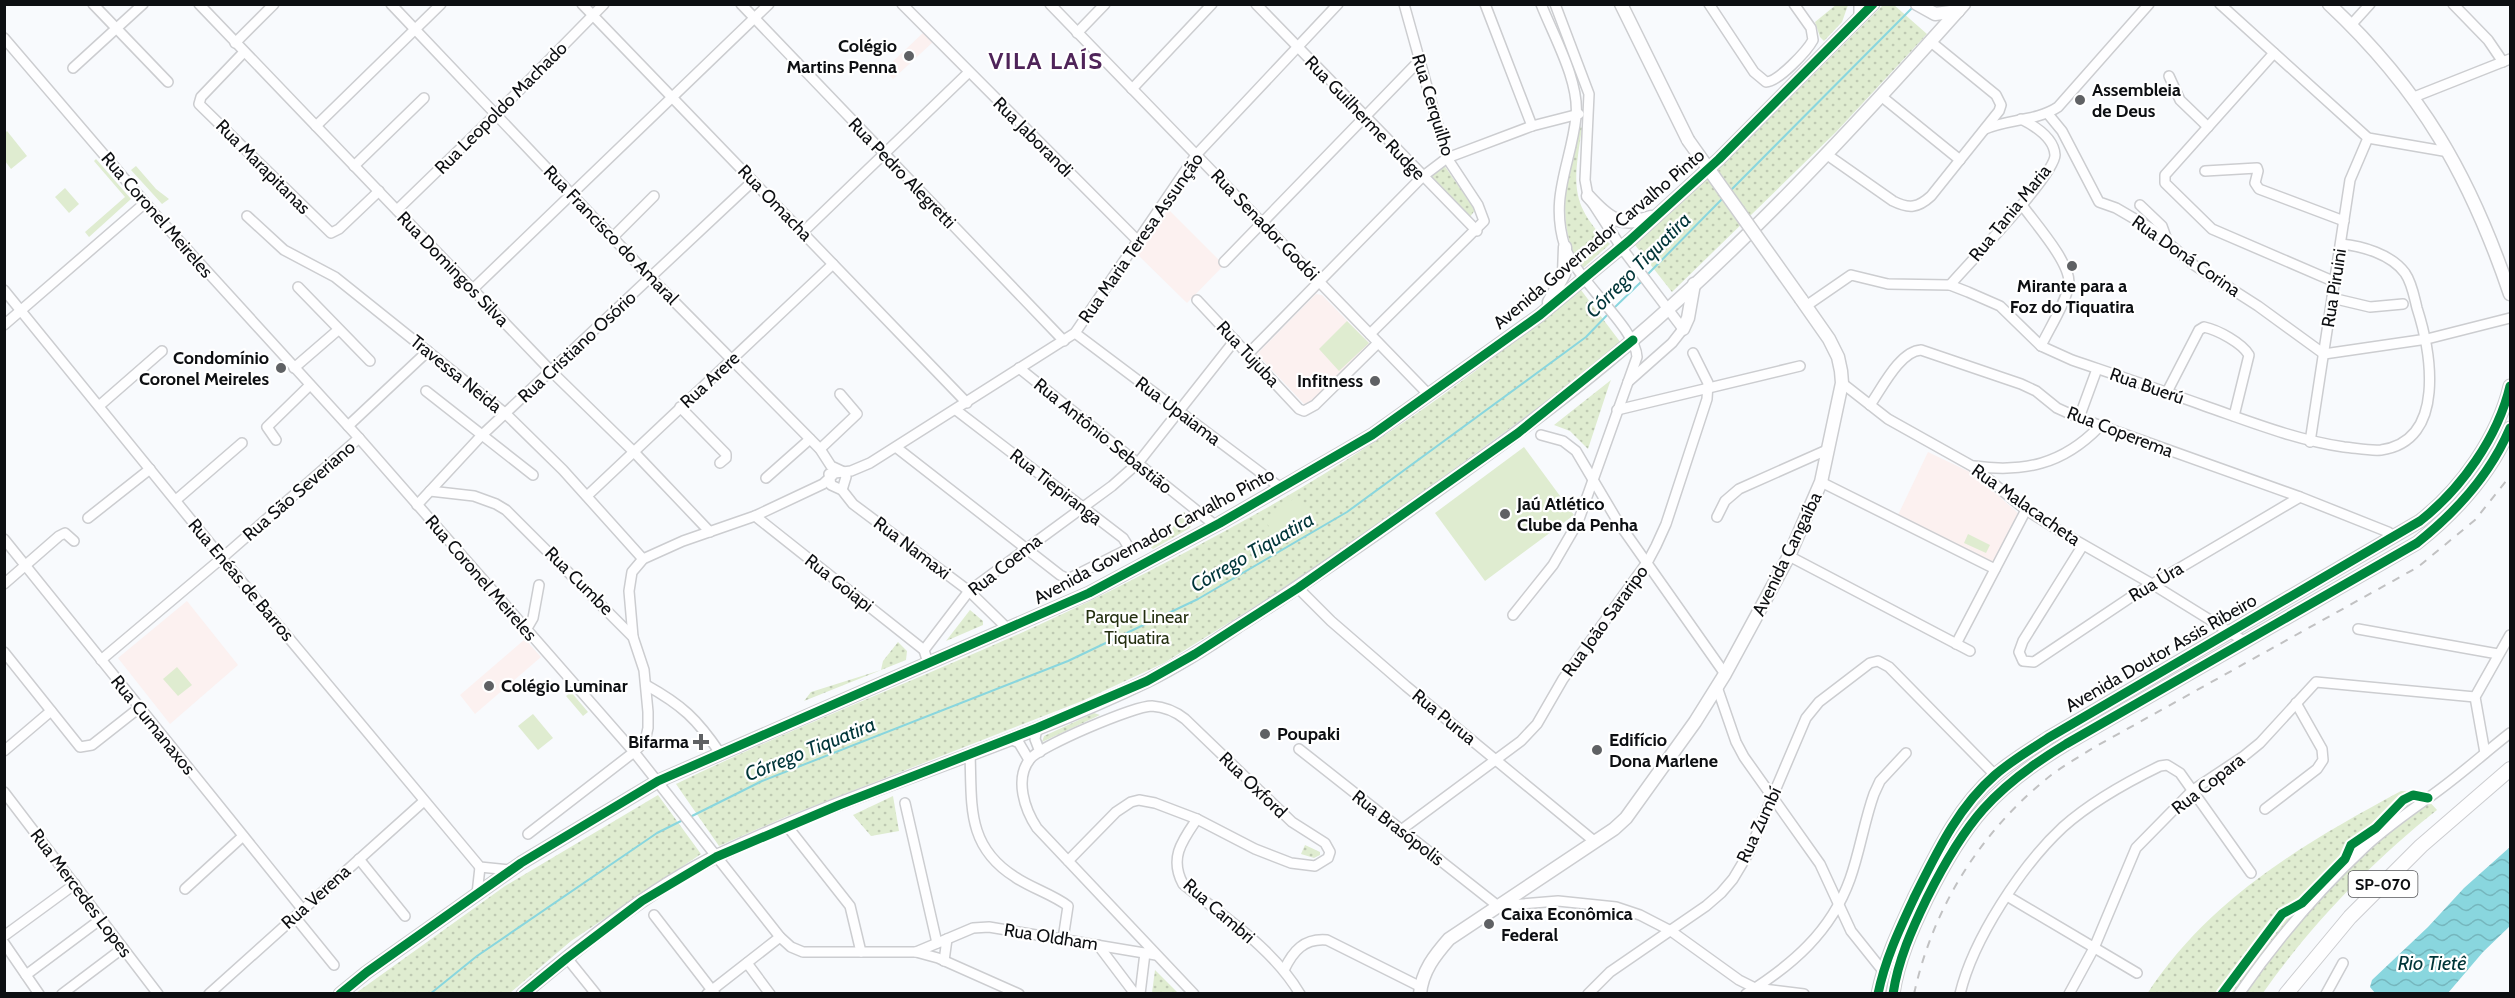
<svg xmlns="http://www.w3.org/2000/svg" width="2515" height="998" viewBox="0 0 2515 998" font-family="Cabin,sans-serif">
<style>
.education{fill:#fcf1f0}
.park{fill:url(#park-dots)}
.garden{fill:#dfecd0}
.water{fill:url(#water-waves)}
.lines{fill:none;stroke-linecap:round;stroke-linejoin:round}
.stream{stroke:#89d6de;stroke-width:2}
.minor-casing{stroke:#cccdd0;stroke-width:12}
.major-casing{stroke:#cccdd0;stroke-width:15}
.highway-casing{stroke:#cccdd0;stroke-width:16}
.minor{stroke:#fefeff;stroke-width:9}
.major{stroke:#fefeff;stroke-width:12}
.highway{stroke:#fefeff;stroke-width:14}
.rail{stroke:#c1c1c2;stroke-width:2;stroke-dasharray:8 8;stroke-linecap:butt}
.major-bridge-casing{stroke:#cccdd0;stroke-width:15;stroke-linecap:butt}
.major-bridge{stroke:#fefeff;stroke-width:12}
.cycleway-casing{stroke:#fff;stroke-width:13}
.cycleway{stroke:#00873e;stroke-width:9}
.poi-dot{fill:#5f6164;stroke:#fff;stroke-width:2}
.labels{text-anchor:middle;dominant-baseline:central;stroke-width:4.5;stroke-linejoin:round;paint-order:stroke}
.shield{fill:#fff;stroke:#565759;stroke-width:1.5}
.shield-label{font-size:16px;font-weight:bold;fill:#0d0f12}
.poi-label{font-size:18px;font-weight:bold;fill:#0d0f12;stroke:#fff;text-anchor:start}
.street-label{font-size:18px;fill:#0d0f12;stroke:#fff}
.park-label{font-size:18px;fill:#242f10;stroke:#fff}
.water-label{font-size:20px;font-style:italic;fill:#003539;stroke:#fff}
.district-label{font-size:24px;font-weight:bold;letter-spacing:1.5px;fill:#4f2459;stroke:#fff}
</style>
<defs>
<pattern id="park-dots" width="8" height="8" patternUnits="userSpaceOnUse" patternTransform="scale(1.5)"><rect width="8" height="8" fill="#dfecd0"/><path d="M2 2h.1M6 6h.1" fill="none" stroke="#bec9b2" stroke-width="1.8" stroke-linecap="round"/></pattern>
<pattern id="water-waves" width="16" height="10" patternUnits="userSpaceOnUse" patternTransform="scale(1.5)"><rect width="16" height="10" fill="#89d6de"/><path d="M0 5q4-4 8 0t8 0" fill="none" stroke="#75b6bd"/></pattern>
</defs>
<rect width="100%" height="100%" fill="#f8fafd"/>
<g class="education">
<polygon points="924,32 933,42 893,79 884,70"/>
<polygon points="1168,209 1224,265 1187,303 1138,255"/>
<polygon points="1316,294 1322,295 1370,344 1311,402 1304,404 1257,354"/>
<polygon points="1928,452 1972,473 2018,513 1992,564 1898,515"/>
<polygon points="187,601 238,665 170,724 118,658"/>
<polygon points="525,639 541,657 475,714 460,695"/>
</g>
<g class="park">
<polygon points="1837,4 1848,5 1842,22 1824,41 1820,37 1815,22"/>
<polygon points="1883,5 1894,5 1927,34 1836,132 1672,292 1635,245 1739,149"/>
<path d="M1578,124l4,4c-8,54 -14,76 28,116l-28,25c-29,-46 -14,-96 -4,-145z"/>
<polygon points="1444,165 1475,210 1470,217 1449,200 1431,176"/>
<path d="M1581,290l40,53 -67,53 -167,122 -91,63 -132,82 -82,38 -299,117 -64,28 -43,-62c142,-69 291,-122 432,-192 90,-45 180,-93 263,-148 73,-47 141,-101 210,-154z"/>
<polygon points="1611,380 1609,385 1588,449 1570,431 1554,425"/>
<polygon points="1184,512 1193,521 1190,528 1153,549 1148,545 1170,531"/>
<polygon points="970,610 983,621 983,625 946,641"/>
<polygon points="898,642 907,651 906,660 804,701 811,692 881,670 883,661"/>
<polygon points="1094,713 1100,715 1042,742 1044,736"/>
<path d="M2401,791c17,0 25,6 36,19 -64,50 -128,117 -174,183l-116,1c63,-96 156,-150 254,-203z"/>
<polygon points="658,795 701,854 571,941 510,993 356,993 505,886"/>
<polygon points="893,796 899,831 871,836 853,815"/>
<polygon points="1305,845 1320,852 1320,855 1314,858 1301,854"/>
<polygon points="1155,970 1178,993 1152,993"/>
</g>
<g class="garden">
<polygon points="7,131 27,156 11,169 5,161 5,133"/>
<polygon points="96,159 131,199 89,237 85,232 125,197 94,161"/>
<polygon points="136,166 156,189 169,199 162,204 131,170"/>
<polygon points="65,188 79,204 69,213 55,197"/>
<polygon points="1347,321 1369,343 1339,371 1319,349"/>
<polygon points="1524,447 1574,515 1485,581 1435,513"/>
<polygon points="1298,496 1311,515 1278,540 1264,519"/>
<polygon points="1968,534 1990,545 1986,553 1964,543"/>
<polygon points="177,667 192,685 178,696 163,679"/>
<polygon points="571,692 588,712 583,716 566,696"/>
<polygon points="533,714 553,738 538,750 518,726"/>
</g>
<polygon class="water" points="2510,847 2510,926 2483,952 2448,993 2375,993 2370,987 2372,980 2428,927 2464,888"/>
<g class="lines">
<g class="stream">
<polyline points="1730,191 1914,6"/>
<polyline points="1646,276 1724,197"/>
<polyline points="1614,308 1642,281"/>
<polyline points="690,817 762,781 1068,661 1198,599 1347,512 1586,337 1610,312"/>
<polyline points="430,994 477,956 657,833 685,819"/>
</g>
<defs>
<g id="minor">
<polyline points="93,4 168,82"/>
<polyline points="199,4 552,372 633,451 710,532"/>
<polyline points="391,4 651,278 820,449 831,466 844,472 846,477 842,490"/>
<polyline points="582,4 967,403"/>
<polyline points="741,4 1064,341"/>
<polyline points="902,4 1139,242"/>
<polyline points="1050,4 1429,395"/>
<polyline points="1256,4 1477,231"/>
<polyline points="1485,4 1532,126"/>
<polyline points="1555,4 1589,94 1585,180 1588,196 1621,247 1683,329 1672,343 1628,382"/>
<path d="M1709,4l45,68 12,10c12,0 41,-31 47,-42l-2,-12 -17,-24"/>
<polyline points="2220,4 2368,138 2449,152"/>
<polyline points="2453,4 2488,40 2503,62"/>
<polyline points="1859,20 1859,4"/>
<polyline points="2351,25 2370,4"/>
<polyline points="1077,33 1105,4"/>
<polyline points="4,38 153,212 359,438 634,752 780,937 791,947 803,952 916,952 938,958 1019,994"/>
<polyline points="235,43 274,4"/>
<polyline points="244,52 201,97 199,104 202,107 331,233 339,229 379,191"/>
<polyline points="2274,53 2165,175 2165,183 2212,229 2335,282"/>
<polyline points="73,68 143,4"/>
<polyline points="2169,76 2180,100 2208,127"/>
<polyline points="1132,89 1212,4"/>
<polyline points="1881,96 1960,160"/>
<polyline points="2414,97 2510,59"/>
<polyline points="2048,114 2062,131 2099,202 2116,208 2152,229 2194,265 2258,306 2324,354"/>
<polyline points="316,126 441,4"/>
<path d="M1985,129c23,-10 52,-8 73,-22l91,-103"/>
<path d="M1826,154l67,47c16,8 25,7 38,-5l68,-85 2,-6 -5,-10 -65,-53"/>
<polyline points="354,166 424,98"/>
<polyline points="2205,171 2257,168 2258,171 2255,183 2259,189 2344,221"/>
<path d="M2022,205c12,17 48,57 47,78 -2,18 -20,46 -28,63"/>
<polyline points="2140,205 2162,226 2167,240"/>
<polyline points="397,210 495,115 604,4"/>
<polyline points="247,216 284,250 335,277 506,414 563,470 643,559"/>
<polyline points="803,232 968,73"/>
<polyline points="613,237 654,196"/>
<polyline points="1224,262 1419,61"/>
<path d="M1950,285c17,-20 105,-110 105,-130 -1,-17 -20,-29 -34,-36"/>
<polyline points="298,287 370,361"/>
<polyline points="473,289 769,4"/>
<polyline points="4,290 222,558 480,867 511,870"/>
<polyline points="2332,298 2370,307 2403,304"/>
<polyline points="1197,300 1299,409 1304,411 1315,405 1378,343"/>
<path d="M1806,306l45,-31 37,9 62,1 18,7 32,14 41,40 31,14c44,15 89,30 133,46 46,16 91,34 139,41 12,1 25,4 37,3 66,-9 50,-98 36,-142 -3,-12 -5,-25 -12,-35 -14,-19 -43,-27 -64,-29"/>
<polyline points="4,325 145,203"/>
<polyline points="1075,333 1281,488"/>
<polyline points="1370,334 1484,221 1478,205 1447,158 1404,4"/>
<polyline points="1248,354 1422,177 1447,158 1532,126 1579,114"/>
<polyline points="2324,354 2427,339 2510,318"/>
<polyline points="294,368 338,330"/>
<polyline points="1019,368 1216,526"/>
<polyline points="1842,383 1888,419 1972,466 2026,510 2068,536 2152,584 2244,641"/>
<polyline points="426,391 533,475"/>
<path d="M2167,392l32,-62 5,-3c14,3 38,16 45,28l-15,61"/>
<path d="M1870,405c12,-17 30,-54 51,-55l100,34 15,7 21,17 22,10 221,79 88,35 7,5"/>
<polyline points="99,406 162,351"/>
<polyline points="680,407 726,454 726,458 720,463"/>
<polyline points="1617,410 1800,366"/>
<polyline points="2079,418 2097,369"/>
<polyline points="348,426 428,351"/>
<polyline points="1541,435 1563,441 1576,451 1618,522 1725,674"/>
<polyline points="276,440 267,427 310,385"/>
<polyline points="2310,442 2350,180 2368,138"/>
<polyline points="897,448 1060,575 1068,579 1126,550 1128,546 1123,538 956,410"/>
<polyline points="820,449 857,414 840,394"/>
<path d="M1974,466c50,7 89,-2 125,-39"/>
<polyline points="829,474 831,485 842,490 853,504 969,591 1008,629"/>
<polyline points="766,478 810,439"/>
<polyline points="1821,482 1995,569"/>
<polyline points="430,491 481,436 753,181"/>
<polyline points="587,496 833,264"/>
<polyline points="176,500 242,443"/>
<polyline points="417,505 430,491 474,496 496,504 506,510 633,637 644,670 648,712 648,728 645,741 634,752 528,834"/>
<polyline points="755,516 924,650"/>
<polyline points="1717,517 1725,501 1739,489 1829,449"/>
<polyline points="88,518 150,469"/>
<polyline points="4,539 303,910"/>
<polyline points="2083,545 2023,641 2019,652 2023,661 2034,662 2134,595 2300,497"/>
<polyline points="1789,556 1970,651"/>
<polyline points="4,584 59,536 65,533 74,541"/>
<polyline points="1298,588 1331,621 1406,686 1594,841"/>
<path d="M1513,615l40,-50 25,-43 59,-165c-1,-29 -60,-76 -72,-110 -16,-50 6,-83 11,-130 4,-35 -22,-80 -35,-113"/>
<polyline points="2358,629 2498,654"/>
<polyline points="526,630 533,618 539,585"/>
<polyline points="633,637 629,591 632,572 643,559 683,541 755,516 823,484 835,473 851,471 870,463 1075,333 1196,155 1338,4"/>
<polyline points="1956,644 2026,510"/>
<polyline points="4,652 80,747 92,745 139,708"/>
<polyline points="101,660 222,558 359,438"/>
<polyline points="928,663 924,650 969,591 1112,486 1138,463 1235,340"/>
<path d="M646,685c36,20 51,34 74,68"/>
<polyline points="1717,687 1736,742 1744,757 1820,864 1851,931 1883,971"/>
<polyline points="1037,728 1035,739 1040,752"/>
<polyline points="1010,739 1019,743 1029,760"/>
<polyline points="1299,749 1498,906 1558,901 1616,907 1640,915 1671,931 1739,980 1755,988 1804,994"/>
<polyline points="4,751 51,711"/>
<polyline points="2485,753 2475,697 2510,635"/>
<path d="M970,754c2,51 -4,92 45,123 16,11 37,17 53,29l-5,33"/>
<polyline points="4,792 158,994"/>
<polyline points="905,803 937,943"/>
<polyline points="2265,809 2317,769 2323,760 2322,749 2296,703"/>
<path d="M1197,819c-15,22 -28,39 -14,65 41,33 90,64 117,110"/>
<polyline points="787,826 850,906 861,952"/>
<polyline points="1401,830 1521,741 1537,724 1563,679 1648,561 1656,546 1666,524 1707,399 1708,383 1693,353"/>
<polyline points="359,859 405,916"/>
<path d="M1068,861l48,-49 15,-10 8,-2 16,3 42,16 58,30 36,14 24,3 13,-8 2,-6 -5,-9 -33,-21 -107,-103c-10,-8 -20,-12 -33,-13 -18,0 -112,40 -122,53 -16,20 -5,51 7,69l157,166"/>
<polyline points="185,889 243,836"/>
<polyline points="477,894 480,867"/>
<polyline points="2007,896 2137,973"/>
<polyline points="654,915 715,994"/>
<polyline points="295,917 334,965"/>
<polyline points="4,936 75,884"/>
<polyline points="947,939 973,928 989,927 1156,955"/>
<polyline points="4,943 39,994"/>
<polyline points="1098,945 1135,994"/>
<polyline points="916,952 947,939 944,961"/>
<polyline points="567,958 596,994"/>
<polyline points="747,963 770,994"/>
<path d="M1284,970c9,-19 20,-32 43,-30l94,47"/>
<polyline points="26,975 101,919"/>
<polyline points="62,994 123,948"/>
<polyline points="209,994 424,801"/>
<polyline points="707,994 780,937"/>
<polyline points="1140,994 1145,953"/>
<polyline points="1588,994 1610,972 1706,906 1721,893 1733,879 1748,854 1806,718 1819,702 1870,663 1878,661 1889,667 1995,775"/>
<path d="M1746,994c46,-29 85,-62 104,-115 10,-28 14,-57 24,-85l6,-13 26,-28"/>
<path d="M1960,994c13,-55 62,-129 103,-167 28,-25 64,-45 97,-61l7,-1 13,8 71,100"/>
<polyline points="2069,994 2094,948 2136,848 2193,790 2244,756 2260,743 2316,682 2475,697"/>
<path d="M2239,994c36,-52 78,-102 125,-146 20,-19 42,-34 64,-50 29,-20 55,-44 82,-65"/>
<polyline points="2326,994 2343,963"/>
</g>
<g id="major">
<polyline points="1621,4 1688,140"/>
<polyline points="1917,4 1935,14 1958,11"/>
<path d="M2329,4c92,86 141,172 181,290"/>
<path d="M1588,196c21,23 32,32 63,21"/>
<polyline points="1549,302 1564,274 1565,247"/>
<polyline points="1683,329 1688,318 1694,284"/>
<polyline points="340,994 367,972 521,863 658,781 1089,593 1220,523 1372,435 1540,315 1629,241 1719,159 1873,4"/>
<path d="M523,994c61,-51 125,-104 196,-139 139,-66 289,-107 428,-174 32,-16 62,-35 91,-55 48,-30 94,-62 140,-94 85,-60 170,-119 249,-187 120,-102 232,-223 337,-341"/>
<path d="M1420,994c2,-23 15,-39 29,-55l165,-110 12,-11 69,-96 30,-48 64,-118 32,-74 21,-99 -1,-12 -3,-14 -9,-18 -28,-40"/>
<path d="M1878,994c7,-35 22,-66 37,-98 22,-44 43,-89 80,-121 16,-14 35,-25 53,-37l372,-217c41,-32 78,-84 90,-135"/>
<path d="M1893,994c5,-34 19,-65 34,-96 38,-76 66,-110 139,-154l351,-201c39,-31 73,-68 93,-115"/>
</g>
<polyline id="highway" points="2286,994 2350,917 2421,846 2510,769"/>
</defs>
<use href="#minor" class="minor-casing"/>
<use href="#major" class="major-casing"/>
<use href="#highway" class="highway-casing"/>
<use href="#minor" class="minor"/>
<use href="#major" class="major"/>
<use href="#highway" class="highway"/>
<path class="rail" d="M1914,994c19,-87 67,-163 136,-218 13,-10 29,-19 43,-28l325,-181 57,-47 35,-44"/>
<defs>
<polyline id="major-bridge" points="1688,140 1801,299"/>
</defs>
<use href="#major-bridge" class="major-bridge-casing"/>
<use href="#major-bridge" class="major-bridge"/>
<defs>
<g id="cycleway">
<polyline points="340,994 367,972 521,863 658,781 1089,593 1220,523 1372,435 1540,315 1629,241 1719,159 1873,4"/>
<polyline points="523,994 567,958 642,901 716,857 839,805 1037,728 1147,681 1195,654 1298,588 1518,433 1633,340"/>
<path d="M1878,994c7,-35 22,-66 37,-98 22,-44 43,-89 80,-121 16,-14 35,-25 53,-37l372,-217c41,-32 78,-84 90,-135"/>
<path d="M1893,994c5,-34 19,-65 34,-96 38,-76 66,-110 139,-154l351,-201c39,-31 73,-68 93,-115"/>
<polyline points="2222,994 2282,914 2302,903 2345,859 2351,845 2376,828 2403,800 2413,795 2428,798"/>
</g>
</defs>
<use href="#cycleway" class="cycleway-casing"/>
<use href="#cycleway" class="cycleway"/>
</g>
<g class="poi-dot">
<circle cx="909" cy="56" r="6"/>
<circle cx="2080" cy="100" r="6"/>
<circle cx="2072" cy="266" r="6"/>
<circle cx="281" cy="368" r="6"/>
<circle cx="1375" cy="381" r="6"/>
<circle cx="1505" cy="514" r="6"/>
<circle cx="489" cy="686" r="6"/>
<circle cx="1265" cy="734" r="6"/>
<path d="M698 733h6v6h6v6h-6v6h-6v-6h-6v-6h6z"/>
<circle cx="1597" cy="750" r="6"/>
<circle cx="1489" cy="924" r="6"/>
</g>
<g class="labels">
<rect class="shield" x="2348.5" y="871" width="69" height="26" rx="4.5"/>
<g class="shield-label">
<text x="2383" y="884">SP-070</text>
</g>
<g class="poi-label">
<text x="897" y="46" text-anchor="end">Colégio<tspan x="897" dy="21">Martins Penna</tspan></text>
<text x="2092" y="90">Assembleia<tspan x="2092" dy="21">de Deus</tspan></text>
<text x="2072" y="286" text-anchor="middle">Mirante para a<tspan x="2072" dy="21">Foz do Tiquatira</tspan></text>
<text x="269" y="358" text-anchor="end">Condomínio<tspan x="269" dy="21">Coronel Meireles</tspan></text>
<text x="1363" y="381" text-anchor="end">Infitness</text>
<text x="1517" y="504">Jaú Atlético<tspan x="1517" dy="21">Clube da Penha</tspan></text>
<text x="501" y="686">Colégio Luminar</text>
<text x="1277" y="734">Poupaki</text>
<text x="1609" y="740">Edifício<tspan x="1609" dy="21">Dona Marlene</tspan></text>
<text x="689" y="742" text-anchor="end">Bifarma</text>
<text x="1501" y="914">Caixa Econômica<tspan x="1501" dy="21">Federal</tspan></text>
</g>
<g class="street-label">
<text transform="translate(1433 105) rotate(73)">Rua Cerquilho</text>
<text transform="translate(501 108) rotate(-45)">Rua Leopoldo Machado</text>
<text transform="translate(1365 118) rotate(46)">Rua Guilherme Rudge</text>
<text transform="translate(1033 137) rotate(45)">Rua Jaborandi</text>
<text transform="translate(263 167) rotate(45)">Rua Marapitanas</text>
<text transform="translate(902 173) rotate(46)">Rua Pedro Alegretti</text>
<text transform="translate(775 203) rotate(46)">Rua Omacha</text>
<text transform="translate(2010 213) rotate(-51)">Rua Tania Maria</text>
<text transform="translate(157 215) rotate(49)">Rua Coronel Meireles</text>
<text transform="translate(1265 225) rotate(46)">Rua Senador Godói</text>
<text transform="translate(611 235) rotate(46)">Rua Francisco do Amaral</text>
<text transform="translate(1141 238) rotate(-55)">Rua Maria Teresa Assunção</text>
<text transform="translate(1599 239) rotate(-40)">Avenida Governador Carvalho Pinto</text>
<text transform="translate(2186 256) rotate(35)">Rua Doná Corina</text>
<text transform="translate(453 269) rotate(46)">Rua Domingos Silva</text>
<text transform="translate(2334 288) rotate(-81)">Rua Piruini</text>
<text transform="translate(577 347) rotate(-43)">Rua Cristiano Osório</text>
<text transform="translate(1248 354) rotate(47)">Rua Tujuba</text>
<text transform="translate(456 374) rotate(39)">Travessa Neida</text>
<text transform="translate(710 380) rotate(-43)">Rua Arere</text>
<text transform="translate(2147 386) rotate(19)">Rua Buerú</text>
<text transform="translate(1178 411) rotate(37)">Rua Upaiama</text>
<text transform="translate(2120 432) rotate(21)">Rua Coperema</text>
<text transform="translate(1103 436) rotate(39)">Rua Antônio Sebastião</text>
<text transform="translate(1056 487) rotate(38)">Rua Tiepiranga</text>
<text transform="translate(299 491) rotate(-41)">Rua São Severiano</text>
<text transform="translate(2026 505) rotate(35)">Rua Malacacheta</text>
<text transform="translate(1154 536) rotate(-28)">Avenida Governador Carvalho Pinto</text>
<text transform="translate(912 548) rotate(37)">Rua Namaxi</text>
<text transform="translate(1787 554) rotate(-64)">Avenida Cangaíba</text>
<text transform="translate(1005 565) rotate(-38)">Rua Coema</text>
<text transform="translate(481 578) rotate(49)">Rua Coronel Meireles</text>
<text transform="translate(241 580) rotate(50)">Rua Enéas de Barros</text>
<text transform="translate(579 581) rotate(45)">Rua Cumbe</text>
<text transform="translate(2156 582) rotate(-31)">Rua Úra</text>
<text transform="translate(839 583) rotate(38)">Rua Goiapi</text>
<text transform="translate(1605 621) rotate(-54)">Rua João Sararipo</text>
<text transform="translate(2161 653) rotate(-30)">Avenida Doutor Assis Ribeiro</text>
<text transform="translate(1444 717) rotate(39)">Rua Purua</text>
<text transform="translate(153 725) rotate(51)">Rua Cumanaxos</text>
<text transform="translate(2208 784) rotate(-38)">Rua Copara</text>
<text transform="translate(1253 785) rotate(44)">Rua Oxford</text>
<text transform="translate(1759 825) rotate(-65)">Rua Zumbí</text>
<text transform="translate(1398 828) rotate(38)">Rua Brasópolis</text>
<text transform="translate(81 893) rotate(53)">Rua Mercedes Lopes</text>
<text transform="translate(316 897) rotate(-42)">Rua Verena</text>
<text transform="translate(1219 911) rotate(41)">Rua Cambri</text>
<text transform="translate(1051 937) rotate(9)">Rua Oldham</text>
</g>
<g class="park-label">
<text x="1137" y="617">Parque Linear<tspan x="1137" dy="21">Tiquatira</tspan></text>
</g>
<g class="water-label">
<text transform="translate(1638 265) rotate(-45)">Córrego Tiquatira</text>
<text transform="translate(1252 552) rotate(-30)">Córrego Tiquatira</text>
<text transform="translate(810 749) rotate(-22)">Córrego Tiquatira</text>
<text x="2432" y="963">Rio Tietê</text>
</g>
<g class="district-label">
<text x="1046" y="60">VILA LAÍS</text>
</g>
</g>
<rect width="2515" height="998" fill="none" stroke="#0d0f12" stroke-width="12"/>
</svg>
